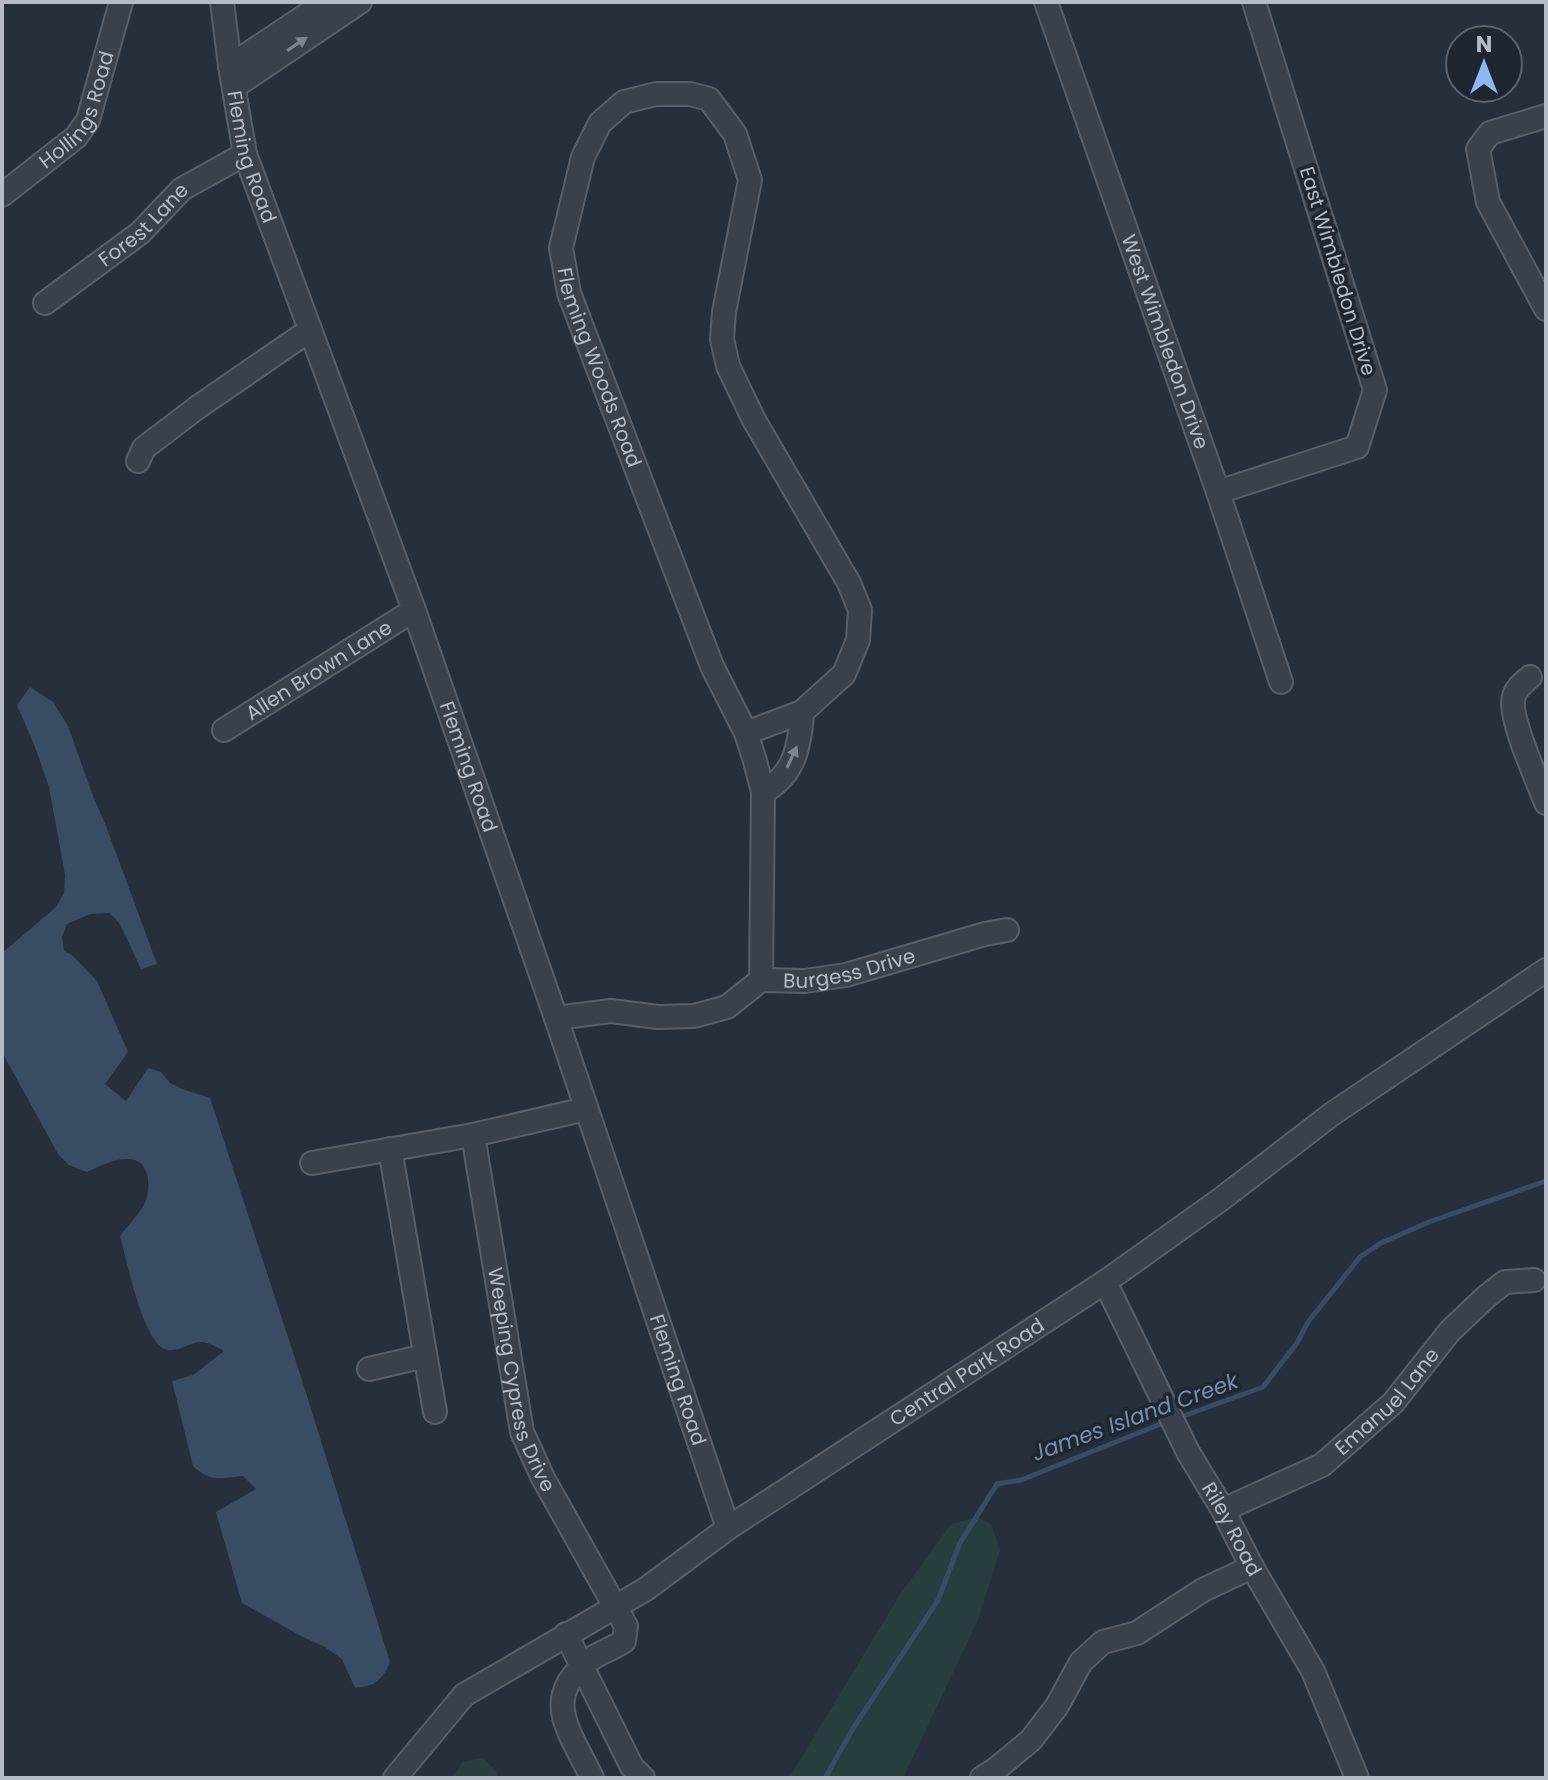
<svg xmlns="http://www.w3.org/2000/svg" width="1548" height="1780" viewBox="0 0 1548 1780" font-family="Poppins,sans-serif">
<style>
.green{fill:#283d3e}
.water{fill:#3a4c63}
.lines{fill:none;stroke-linecap:round;stroke-linejoin:round}
.stream{stroke:#3a4c63;stroke-width:5}
.minor-casing{stroke:#575f6a;stroke-width:26}
.minor{stroke:#39414c;stroke-width:22}
.oneway{fill:#7d8590}
.labels{text-anchor:middle;dominant-baseline:central;stroke-width:7;stroke-linejoin:round;paint-order:stroke}
.street-label{font-size:20px;fill:#b5bcc8;stroke:#1e2631}
.water-label{font-size:22px;font-style:italic;fill:#778eaa;stroke:#1e2631}
</style>
<rect width="100%" height="100%" fill="#25303c"/>
<g class="green">
<polygon points="977,1517 991,1524 1000,1550 978,1620 903,1778 789,1778 901,1593 951,1524"/>
<polygon points="483,1758 496,1770 498,1778 453,1778 462,1762"/>
</g>
<path class="water" d="M30,687l23,15 15,24 25,70 13,30 51,138 -16,5 -21,-45 -10,-11 -20,1 -23,10 -5,13 2,14 8,4 25,26 31,71 -23,32 21,17 22,-33 13,4 9,11 12,6 28,9 91,279 89,285c-8,19 -15,24 -35,26l-13,-29 -17,-12 -24,-11 -59,-33 -26,-91 40,-23 -13,-13c-23,2 -31,7 -50,-10l-21,-85 21,-6 31,-24c-6,-3 -15,-9 -23,-9 -11,0 -25,12 -36,7 -23,-9 -38,-89 -45,-113 7,-10 18,-20 24,-31 7,-14 8,-45 -15,-46 -14,-1 -30,7 -42,13l-18,-7 -11,-11 -56,-102v-99l54,-46 8,-14 1,-18 -16,-88 -14,-40 -18,-42z"/>
<g class="lines">
<g class="stream">
<polyline points="1178,1418 1263,1387 1297,1343 1308,1322 1360,1257 1381,1243 1429,1222 1546,1181"/>
<polyline points="825,1778 854,1727 938,1600 960,1543 997,1484 1021,1480 1168,1421"/>
</g>
<defs>
<g id="minor">
<path id="s1" d="M222,2l8,64 15,88 169,456 142,408 172,510"/>
<path id="s2" d="M1046,2l172,490 63,190"/>
<polyline points="230,66 326,2"/>
<polyline points="234,87 360,2"/>
<polyline points="1546,116 1490,133 1478,149 1488,202 1546,309"/>
<path id="s3" d="M2,195l74,-58 12,-17 33,-118"/>
<path id="s4" d="M45,303l95,-70 42,-44 63,-35"/>
<polyline points="138,461 144,448 198,407 310,330"/>
<polyline points="1218,492 1357,447 1375,390 1254,2"/>
<path d="M1530,677c-7,6 -13,10 -16,19 -7,19 24,85 32,107"/>
<path id="s5" d="M224,730l190,-120"/>
<path id="s6" d="M746,733l56,-21 42,-38 14,-34 2,-30 -11,-27 -95,-163 -26,-54 -6,-27 2,-27 26,-132 -15,-46 -26,-35 -19,-5h-34l-32,8 -24,21 -17,34 -22,91 8,45 143,373 34,67 9,28 8,31 -2,188"/>
<path d="M763,792c32,-17 37,-47 39,-80"/>
<path id="s7" d="M556,1018l55,-7 47,6 36,-1 33,-9 34,-27 44,1 41,-6 139,-41 22,-4"/>
<path id="s8" d="M473,1135l49,297 21,46 83,148 -2,15c-10,7 -23,11 -33,18 -52,39 -21,72 1,119"/>
<polyline points="390,1149 435,1412"/>
<polyline points="312,1163 473,1135 586,1109"/>
<path id="s9" d="M1105,1282l83,170 35,58 29,57 61,104 44,107"/>
<polyline points="369,1369 425,1356"/>
<path id="s10" d="M1223,1510l99,-45 71,-62 57,-72 37,-35 18,-14 29,-2"/>
<polyline points="566,1634 632,1767 643,1778"/>
<path id="s11" d="M395,1778l69,-83 182,-106 82,-61 377,-246 115,-82 112,-86 214,-144"/>
<polyline points="982,1778 996,1769 1031,1740 1057,1706 1081,1662 1103,1642 1137,1633 1203,1590 1252,1567"/>
</g>
</defs>
<use href="#minor" class="minor-casing"/>
<use href="#minor" class="minor"/>
</g>
<defs><path id="oneway-solid" d="M-6-.8H1V-3.2L6.5 0L1 3.2V.8H-6Z" transform="scale(2)"/></defs>
<g class="oneway">
<use href="#oneway-solid" transform="translate(297 44) rotate(-34)"/>
<use href="#oneway-solid" transform="translate(792 757) rotate(-65)"/>
</g>
<g class="labels">
<g class="street-label">
<text stroke="none"><textPath href="#s3" startOffset="118">Hollings Road</textPath></text>
<text stroke="none"><textPath href="#s1" startOffset="158">Fleming Road</textPath></text>
<text stroke="none"><textPath href="#s4" startOffset="126">Forest Lane</textPath></text>
<text transform="translate(1338 271) rotate(73)">East Wimbledon Drive</text>
<text stroke="none"><textPath href="#s2" startOffset="360">West Wimbledon Drive</textPath></text>
<text stroke="none"><textPath href="#s6" startOffset="1118">Fleming Woods Road</textPath></text>
<text stroke="none"><textPath href="#s5" startOffset="112">Allen Brown Lane</textPath></text>
<text stroke="none"><textPath href="#s1" startOffset="806">Fleming Road</textPath></text>
<text stroke="none"><textPath href="#s7" startOffset="306">Burgess Drive</textPath></text>
<text stroke="none"><textPath href="#s11" startOffset="706">Central Park Road</textPath></text>
<text stroke="none"><textPath href="#s8" startOffset="250">Weeping Cypress Drive</textPath></text>
<text stroke="none"><textPath href="#s1" startOffset="1454">Fleming Road</textPath></text>
<text stroke="none"><textPath href="#s10" startOffset="200">Emanuel Lane</textPath></text>
<text stroke="none"><textPath href="#s9" startOffset="278">Riley Road</textPath></text>
</g>
<g class="water-label">
<text transform="translate(1135 1417) rotate(-20)">James Island Creek</text>
</g>
</g>
<rect width="1548" height="1780" fill="none" stroke="#b5bcc8" stroke-width="8"/>
<g transform="translate(1484 64)"><circle r="38" fill="#1e2631" stroke="#5a626d" stroke-width="2"/>
<path d="M0-6L14 30L0 20L-14 30Z" fill="#8fb8f2"/>
<text y="-12" font-size="22" font-weight="bold" text-anchor="middle" fill="#b5bcc8">N</text>
</g>
</svg>
